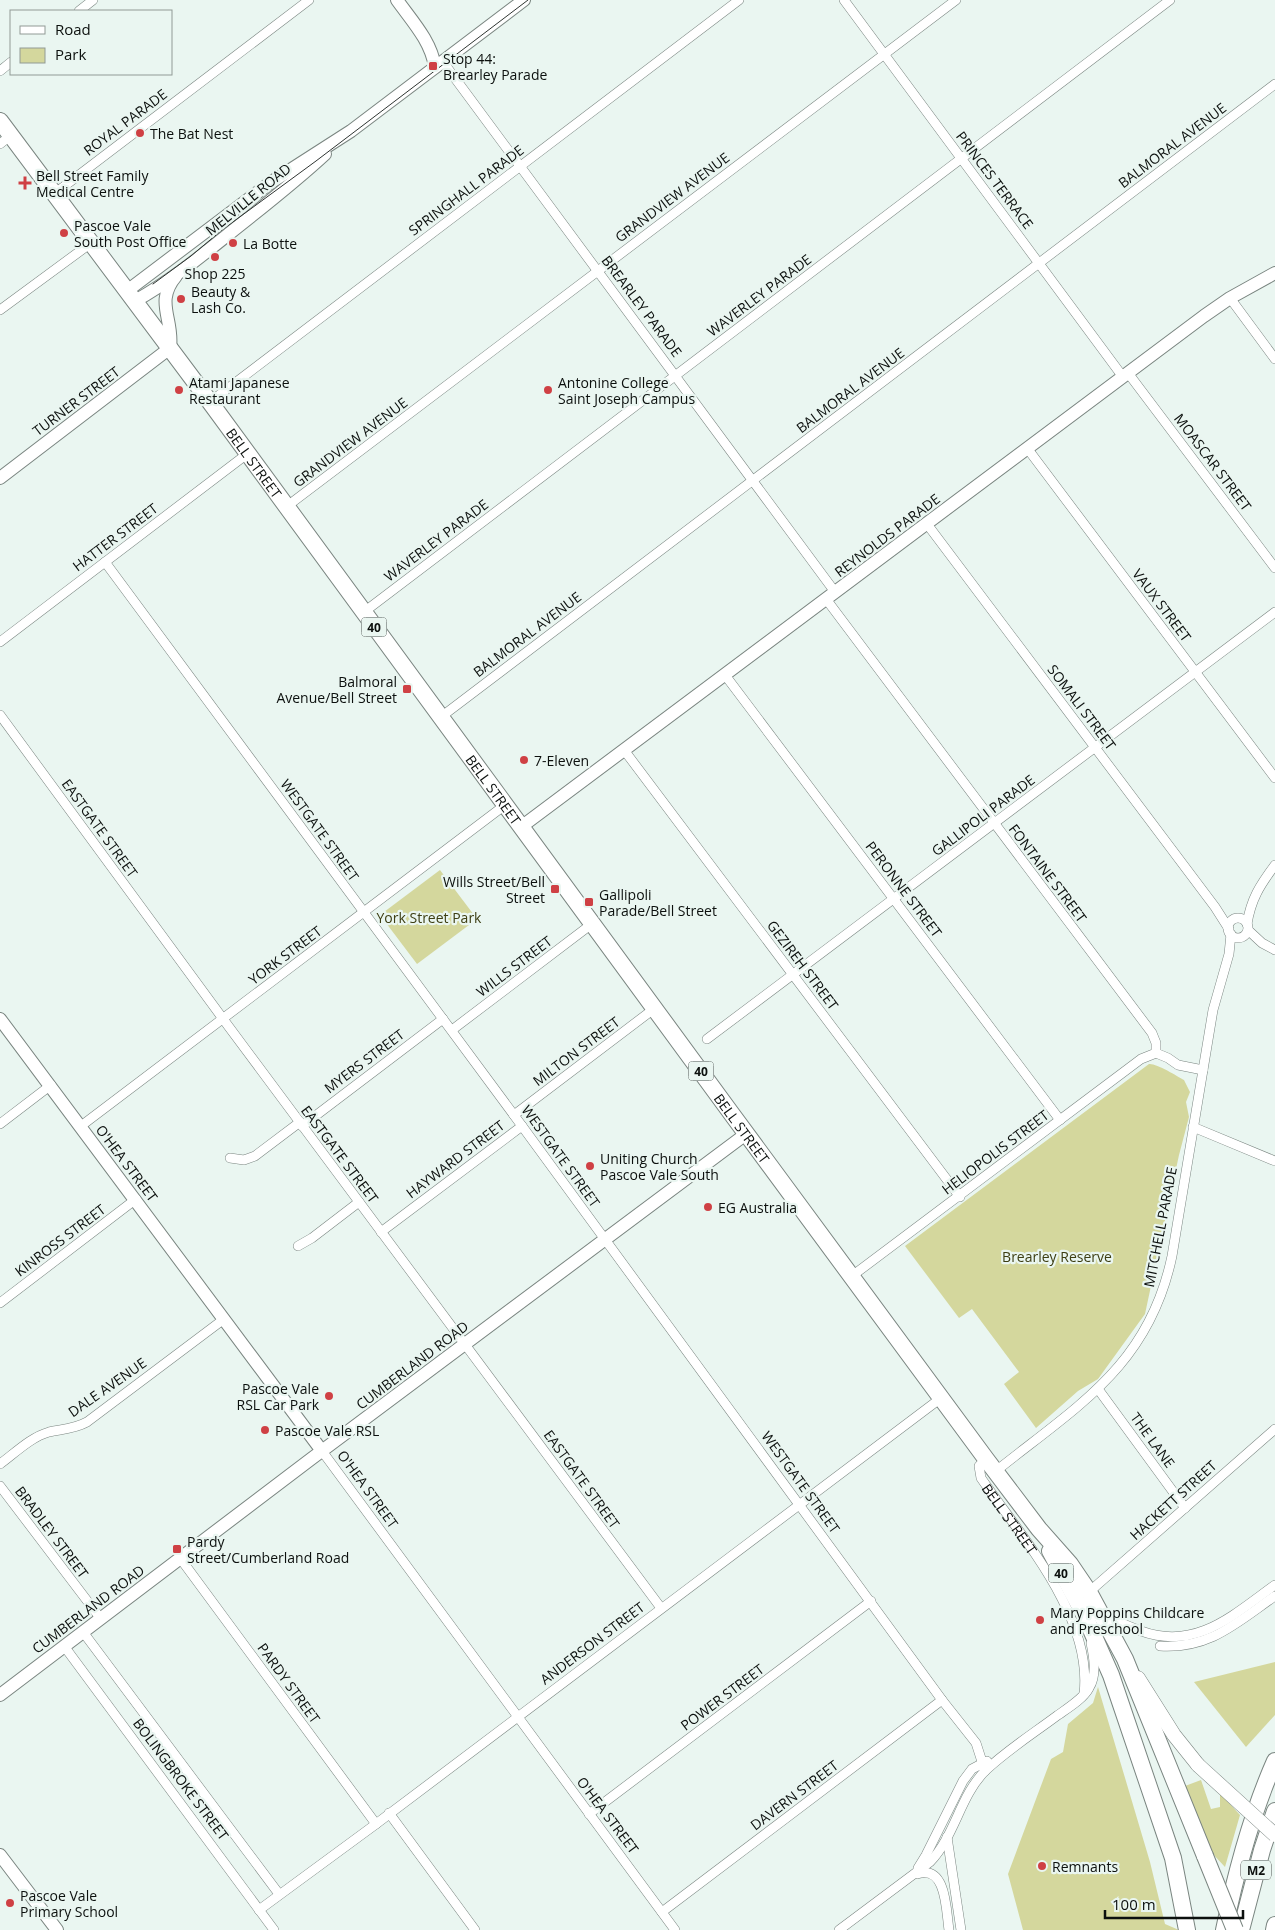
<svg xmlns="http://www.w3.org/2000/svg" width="1275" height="1930" viewBox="0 0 1275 1930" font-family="'Open Sans',sans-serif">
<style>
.green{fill:#d4d79d}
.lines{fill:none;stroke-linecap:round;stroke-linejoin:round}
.street-casing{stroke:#7a8580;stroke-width:10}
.secondary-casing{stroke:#7a8580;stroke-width:14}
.primary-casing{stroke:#7a8580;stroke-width:15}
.highway-casing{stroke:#7a8580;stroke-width:18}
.street{stroke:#fff;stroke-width:9}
.secondary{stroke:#fff;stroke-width:12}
.primary{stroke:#fff;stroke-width:14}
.highway{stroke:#fff;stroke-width:16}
.tram{stroke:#2f3532;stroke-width:1}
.primary-bridge-casing{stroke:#7a8580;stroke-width:15;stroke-linecap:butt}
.highway-bridge-casing{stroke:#7a8580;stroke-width:18;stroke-linecap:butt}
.primary-bridge{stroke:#fff;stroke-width:14}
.highway-bridge{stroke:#fff;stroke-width:16}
.poi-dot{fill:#cf4044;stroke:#eaf6f1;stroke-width:2}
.labels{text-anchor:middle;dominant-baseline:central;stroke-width:4.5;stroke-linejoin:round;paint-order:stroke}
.shield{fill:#eaf6f1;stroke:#4f5552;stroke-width:1}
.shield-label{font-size:12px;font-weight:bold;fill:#0c100e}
.poi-label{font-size:14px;fill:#0c100e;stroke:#eaf6f1;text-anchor:start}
.street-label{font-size:14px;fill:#0c100e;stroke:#eaf6f1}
.park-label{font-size:14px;fill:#3d3e13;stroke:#eaf6f1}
</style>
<rect width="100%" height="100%" fill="#eaf6f1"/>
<g class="green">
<polygon points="440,870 477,919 417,964 380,915"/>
<path d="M1149,1064c7,-1 28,12 35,16l6,12 -4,10 3,15 -10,38 -34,159 -47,65 -20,12 -42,37 -32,-44 15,-12 -47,-63 -13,9 -54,-72z"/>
<polygon points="1275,1662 1275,1715 1246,1747 1194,1682"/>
<polygon points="1098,1687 1150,1862 1165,1924 1179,1930 1023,1930 1008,1874 1051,1759 1063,1752 1068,1724 1093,1703"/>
<polygon points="1201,1780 1211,1809 1220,1807 1220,1793 1240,1815 1225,1867 1212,1853 1185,1786"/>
</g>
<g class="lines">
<defs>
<g id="street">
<polyline points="844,0 1123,377"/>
<polyline points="79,11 93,0"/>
<polyline points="443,62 835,592"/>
<polyline points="0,71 11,62"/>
<polyline points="0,144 11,135"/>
<polyline points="54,194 309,0"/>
<polyline points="1230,298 1275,359"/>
<polyline points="0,310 91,243"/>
<polyline points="1128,373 1275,568"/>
<polyline points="210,402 739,0"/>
<polyline points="1027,448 1275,778"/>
<polyline points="286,507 956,0"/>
<polyline points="927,524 1215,907 1229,929"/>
<polyline points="105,562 522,1126 942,1700 976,1743 985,1771"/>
<polyline points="826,599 1152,1033 1156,1043 1156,1053 1168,1058 1178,1065 1203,1070"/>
<polyline points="364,612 1170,0"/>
<polyline points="0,642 247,454"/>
<polyline points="725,675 1060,1120"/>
<polyline points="0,715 229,1027 661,1608"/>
<polyline points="441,717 1275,84"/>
<polyline points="624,750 960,1197"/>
<circle cx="1238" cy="928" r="10"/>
<path d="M1247,924c4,-25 13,-39 28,-59"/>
<polyline points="1248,930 1262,943 1275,950"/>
<polyline points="452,1030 593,923"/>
<polyline points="707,1039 1275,612"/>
<polyline points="514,1115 655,1008"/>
<polyline points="0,1124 51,1085"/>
<polyline points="81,1126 505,805"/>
<polyline points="302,1126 443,1019"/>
<polyline points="1193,1127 1275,1161"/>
<polyline points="230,1158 244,1160 255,1156 300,1122"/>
<polyline points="381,1232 522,1126"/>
<polyline points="298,1246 312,1238 359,1202"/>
<polyline points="852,1276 1141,1059 1156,1053"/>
<polyline points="0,1303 136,1199"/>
<polyline points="1098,1389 1185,1508"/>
<polyline points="322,1451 675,1930"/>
<path id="s1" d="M986,1459l-7,7 2,12c41,60 112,138 103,216"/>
<path d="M0,1464c15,-11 31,-27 49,-32 14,-3 25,-3 38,-10l137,-103"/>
<path d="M996,1471c81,-65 153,-105 176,-215l41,-246 16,-56 2,-20"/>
<polyline points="0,1486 101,1619"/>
<polyline points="180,1558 376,1824"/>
<polyline points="1089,1592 1275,1429"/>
<path d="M1103,1612c11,9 25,14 38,19 55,20 92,-16 134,-46"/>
<polyline points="83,1632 279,1894"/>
<polyline points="64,1646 274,1930"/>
<path d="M1160,1646c50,3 76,-23 115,-50"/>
<polyline points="389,1813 475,1930"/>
<polyline points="589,1814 871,1601"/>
<polyline points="947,1837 961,1930"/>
<polyline points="918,1868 926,1855 963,1781 972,1769 987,1761"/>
<path d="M917,1874c30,-10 29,37 32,56"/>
<polyline points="259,1910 376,1824 941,1398"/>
<polyline points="662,1912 942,1700"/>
<path d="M839,1930l91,-68c25,-26 30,-66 55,-91 22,-21 49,-38 73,-56 10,-7 25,-16 31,-27 8,-13 5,-31 2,-45"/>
</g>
<g id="secondary">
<path d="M397,0c15,21 34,41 38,67"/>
<polyline points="127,291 270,183 351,131 524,0"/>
<path d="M135,301c38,-21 71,-49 105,-76 29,-23 58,-46 85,-71"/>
<path d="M0,478l170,-130c4,-29 -16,-46 6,-72"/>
<polyline points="521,827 1204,316 1230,298 1275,273"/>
<polyline points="0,1019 322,1451"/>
<polyline points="0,1695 311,1459 746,1134"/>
<polyline points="0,1855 57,1930"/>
</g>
<polyline id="primary" points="1138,1678 1174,1735 1198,1765"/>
<g id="highway">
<path id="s2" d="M0,121l210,281 521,711 255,346 53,70 31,35 19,28 36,67 80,197"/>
<polyline points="1050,1551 1085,1616 1111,1675 1173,1858 1187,1930"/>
<path d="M1224,1930c12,-58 27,-115 51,-169"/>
<polyline points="1241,1930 1262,1850 1275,1811"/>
<polyline points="1274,1930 1275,1925"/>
</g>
</defs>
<use href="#street" class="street-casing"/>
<use href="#secondary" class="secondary-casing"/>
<use href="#primary" class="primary-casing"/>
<use href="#highway" class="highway-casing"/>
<use href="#street" class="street"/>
<use href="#secondary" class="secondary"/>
<use href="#primary" class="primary"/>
<use href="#highway" class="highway"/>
<polyline class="tram" points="153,284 191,256 222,230 316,161 528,0"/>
<defs>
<polyline id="primary-bridge" points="1198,1765 1275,1835"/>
<polyline id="highway-bridge" points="1205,1856 1235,1930"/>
</defs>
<use href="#primary-bridge" class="primary-bridge-casing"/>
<use href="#highway-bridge" class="highway-bridge-casing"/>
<use href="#primary-bridge" class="primary-bridge"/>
<use href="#highway-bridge" class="highway-bridge"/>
</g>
<g class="poi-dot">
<rect x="428" y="61" width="10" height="10" rx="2.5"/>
<circle cx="140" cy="133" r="5"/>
<path d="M22.5 175.5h5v5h5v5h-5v5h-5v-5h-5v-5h5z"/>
<circle cx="64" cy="233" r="5"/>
<circle cx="233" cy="243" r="5"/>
<circle cx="215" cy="257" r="5"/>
<circle cx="181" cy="299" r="5"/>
<circle cx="179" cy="390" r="5"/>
<circle cx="548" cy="390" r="5"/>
<rect x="402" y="684" width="10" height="10" rx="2.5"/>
<circle cx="524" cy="760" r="5"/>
<rect x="550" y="884" width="10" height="10" rx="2.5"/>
<rect x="584" y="897" width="10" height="10" rx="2.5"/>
<circle cx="590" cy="1166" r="5"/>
<circle cx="708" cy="1207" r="5"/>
<circle cx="329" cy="1396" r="5"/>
<circle cx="265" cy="1430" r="5"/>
<rect x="172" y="1544" width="10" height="10" rx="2.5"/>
<circle cx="1040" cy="1620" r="5"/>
<circle cx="1042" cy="1866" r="5"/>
<circle cx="10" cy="1903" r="5"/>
</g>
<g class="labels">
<g class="shield">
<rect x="361.5" y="617.5" width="25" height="19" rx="4"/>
<rect x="688.5" y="1061.5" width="25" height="19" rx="4"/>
<rect x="1048.5" y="1563.5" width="25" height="19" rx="4"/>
<rect x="1241" y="1860.5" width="30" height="19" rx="4"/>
</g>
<g class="shield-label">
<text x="374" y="627">40</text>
<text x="701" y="1071">40</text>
<text x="1061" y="1573">40</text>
<text x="1256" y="1870">M2</text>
</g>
<g class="poi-label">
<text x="443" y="58">Stop 44:<tspan x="443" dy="16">Brearley Parade</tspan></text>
<text x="150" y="133">The Bat Nest</text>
<text x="36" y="175">Bell Street Family<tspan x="36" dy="16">Medical Centre</tspan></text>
<text x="74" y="225">Pascoe Vale<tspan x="74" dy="16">South Post Office</tspan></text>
<text x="243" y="243">La Botte</text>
<text x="215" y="273" text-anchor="middle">Shop 225</text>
<text x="191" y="291">Beauty &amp;<tspan x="191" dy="16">Lash Co.</tspan></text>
<text x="189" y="382">Atami Japanese<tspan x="189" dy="16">Restaurant</tspan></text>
<text x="558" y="382">Antonine College<tspan x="558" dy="16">Saint Joseph Campus</tspan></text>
<text x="397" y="681" text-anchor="end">Balmoral<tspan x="397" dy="16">Avenue/Bell Street</tspan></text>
<text x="534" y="760">7-Eleven</text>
<text x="545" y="881" text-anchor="end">Wills Street/Bell<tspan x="545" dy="16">Street</tspan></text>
<text x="599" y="894">Gallipoli<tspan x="599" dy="16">Parade/Bell Street</tspan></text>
<text x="600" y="1158">Uniting Church<tspan x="600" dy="16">Pascoe Vale South</tspan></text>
<text x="718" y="1207">EG Australia</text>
<text x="319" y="1388" text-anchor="end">Pascoe Vale<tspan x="319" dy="16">RSL Car Park</tspan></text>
<text x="275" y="1430">Pascoe Vale RSL</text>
<text x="187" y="1541">Pardy<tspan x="187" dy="16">Street/Cumberland Road</tspan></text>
<text x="1050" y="1612">Mary Poppins Childcare<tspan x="1050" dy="16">and Preschool</tspan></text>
<text x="1052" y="1866">Remnants</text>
<text x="20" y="1895">Pascoe Vale<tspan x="20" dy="16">Primary School</tspan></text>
</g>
<g class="street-label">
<text transform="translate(125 122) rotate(-37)">ROYAL PARADE</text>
<text transform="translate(1172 145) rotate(-37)">BALMORAL AVENUE</text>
<text transform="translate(995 180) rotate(53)">PRINCES TERRACE</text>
<text transform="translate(466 190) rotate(-37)">SPRINGHALL PARADE</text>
<text transform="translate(672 197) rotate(-37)">GRANDVIEW AVENUE</text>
<text transform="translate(248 199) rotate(-39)">MELVILLE ROAD</text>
<text transform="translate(759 295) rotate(-37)">WAVERLEY PARADE</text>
<text transform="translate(642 306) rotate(53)">BREARLEY PARADE</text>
<text transform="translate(850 390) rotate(-37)">BALMORAL AVENUE</text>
<text transform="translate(76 401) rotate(-37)">TURNER STREET</text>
<text transform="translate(350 442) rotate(-37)">GRANDVIEW AVENUE</text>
<text transform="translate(1213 462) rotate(53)">MOASCAR STREET</text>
<text stroke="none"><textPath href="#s2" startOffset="426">BELL STREET</textPath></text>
<text transform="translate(887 535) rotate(-37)">REYNOLDS PARADE</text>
<text transform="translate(115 537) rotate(-37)">HATTER STREET</text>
<text transform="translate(436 540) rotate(-37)">WAVERLEY PARADE</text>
<text transform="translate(1162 605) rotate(53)">VAUX STREET</text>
<text transform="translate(527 634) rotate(-37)">BALMORAL AVENUE</text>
<text transform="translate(1082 707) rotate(53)">SOMALI STREET</text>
<text stroke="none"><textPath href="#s2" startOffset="831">BELL STREET</textPath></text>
<text transform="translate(983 815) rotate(-37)">GALLIPOLI PARADE</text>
<text transform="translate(100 828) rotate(54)">EASTGATE STREET</text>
<text transform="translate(320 830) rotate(54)">WESTGATE STREET</text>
<text transform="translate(1048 873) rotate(53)">FONTAINE STREET</text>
<text transform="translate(904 889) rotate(53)">PERONNE STREET</text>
<text transform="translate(285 955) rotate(-37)">YORK STREET</text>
<text transform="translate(803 965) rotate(53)">GEZIREH STREET</text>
<text transform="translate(514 966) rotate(-37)">WILLS STREET</text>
<text transform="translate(576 1051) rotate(-37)">MILTON STREET</text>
<text transform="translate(364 1061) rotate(-37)">MYERS STREET</text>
<text stroke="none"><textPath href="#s2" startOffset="1251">BELL STREET</textPath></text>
<text transform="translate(995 1152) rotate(-37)">HELIOPOLIS STREET</text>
<text transform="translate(340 1154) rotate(53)">EASTGATE STREET</text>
<text transform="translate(561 1156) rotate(54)">WESTGATE STREET</text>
<text transform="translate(455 1159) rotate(-37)">HAYWARD STREET</text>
<text transform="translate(127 1163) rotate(53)">O'HEA STREET</text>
<text transform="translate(1160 1227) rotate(-79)">MITCHELL PARADE</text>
<text transform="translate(60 1240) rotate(-37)">KINROSS STREET</text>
<text transform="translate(412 1365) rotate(-37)">CUMBERLAND ROAD</text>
<text transform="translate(107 1387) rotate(-35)">DALE AVENUE</text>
<text transform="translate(1153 1440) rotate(54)">THE LANE</text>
<text transform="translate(582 1479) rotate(54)">EASTGATE STREET</text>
<text transform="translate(801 1482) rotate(54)">WESTGATE STREET</text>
<text transform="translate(368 1489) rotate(54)">O'HEA STREET</text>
<text transform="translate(1173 1500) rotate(-42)">HACKETT STREET</text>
<text stroke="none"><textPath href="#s1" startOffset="72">BELL STREET</textPath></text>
<text transform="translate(52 1532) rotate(53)">BRADLEY STREET</text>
<text transform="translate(88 1609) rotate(-37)">CUMBERLAND ROAD</text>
<text transform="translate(592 1643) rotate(-37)">ANDERSON STREET</text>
<text transform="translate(289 1683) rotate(54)">PARDY STREET</text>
<text transform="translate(722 1697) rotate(-37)">POWER STREET</text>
<text transform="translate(181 1779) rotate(53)">BOLINGBROKE STREET</text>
<text transform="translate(794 1795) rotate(-37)">DAVERN STREET</text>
<text transform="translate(608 1815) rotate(53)">O'HEA STREET</text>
</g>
<g class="park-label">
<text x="429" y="917">York Street Park</text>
<text x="1057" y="1256">Brearley Reserve</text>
</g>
</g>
<rect x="10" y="10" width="162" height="65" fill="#eaf6f1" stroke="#919a96"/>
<rect x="20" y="26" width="25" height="8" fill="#ffffff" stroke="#919a96"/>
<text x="55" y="35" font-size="15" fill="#0c100e">Road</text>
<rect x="20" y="48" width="25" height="15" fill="#d4d79d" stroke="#919a96"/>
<text x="55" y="60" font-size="15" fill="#0c100e">Park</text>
<path d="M1105 1910v8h138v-8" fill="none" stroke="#0c100e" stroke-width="2.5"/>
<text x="1112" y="1910" font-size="15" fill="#0c100e" stroke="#eaf6f1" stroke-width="4" paint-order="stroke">100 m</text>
</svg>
